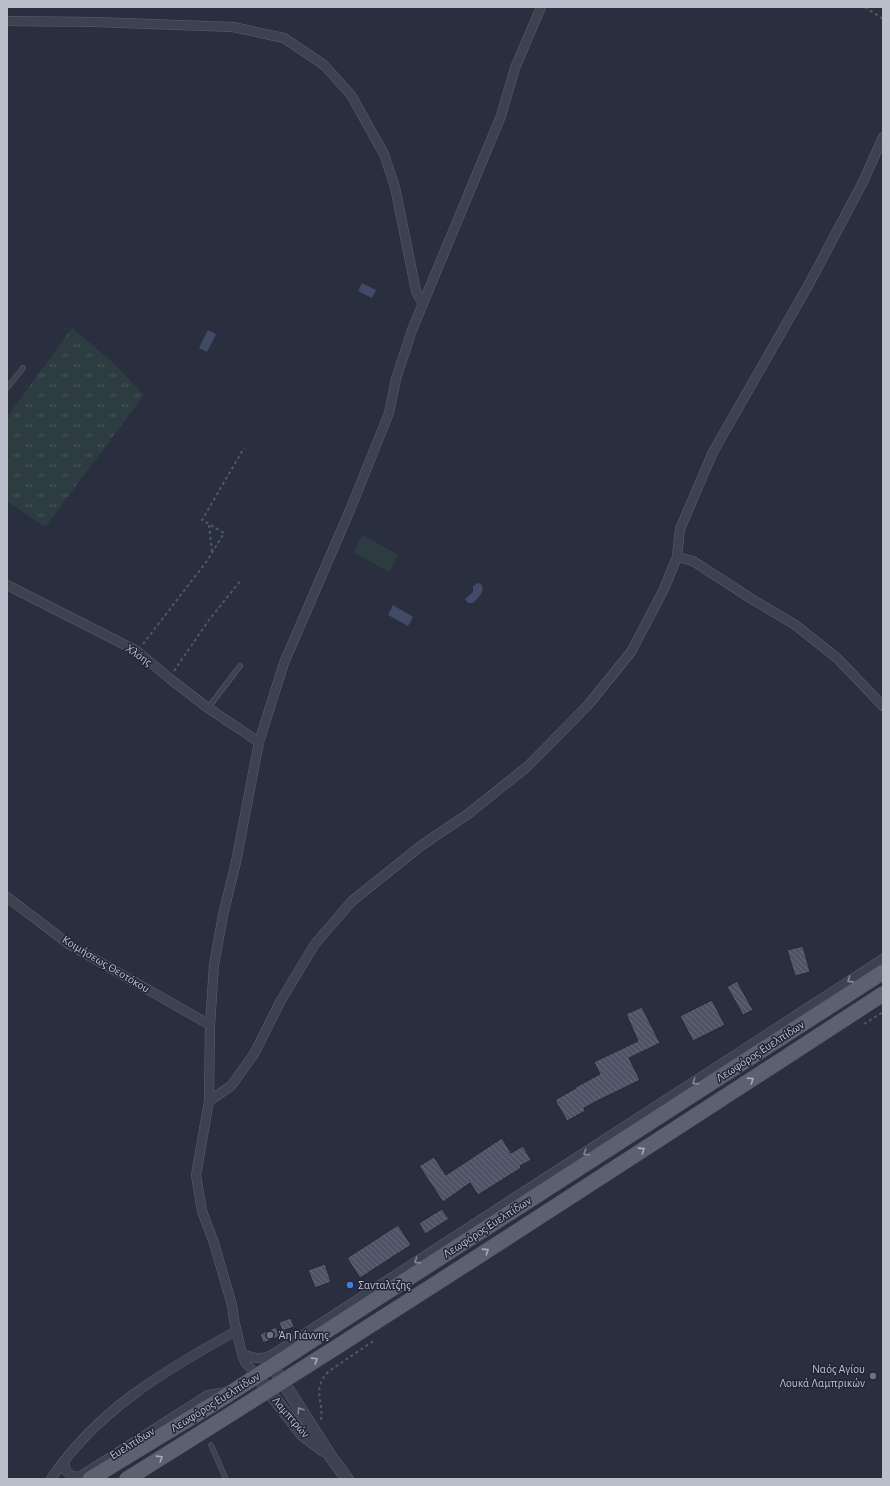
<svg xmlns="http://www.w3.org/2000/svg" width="890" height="1486" viewBox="0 0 890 1486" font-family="'Alegreya Sans',sans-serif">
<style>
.grass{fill:url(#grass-tufts)}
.pitch{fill:#2d3c41}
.water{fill:#414a66}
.building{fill:url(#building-back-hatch);stroke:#242837}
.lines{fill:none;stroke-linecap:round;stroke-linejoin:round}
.service-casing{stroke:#5b5f6d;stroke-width:5.5}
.minor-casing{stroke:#5b5f6d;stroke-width:10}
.tertiary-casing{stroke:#5b5f6d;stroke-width:13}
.primary-casing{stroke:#474a59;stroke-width:16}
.path{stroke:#4c595f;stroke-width:2;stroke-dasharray:3 3;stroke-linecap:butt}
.service{stroke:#3d4250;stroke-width:4.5}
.minor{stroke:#3d4250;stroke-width:9}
.tertiary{stroke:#3d4250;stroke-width:12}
.primary{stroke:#5c606f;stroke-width:15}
.oneway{stroke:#828693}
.oneway2{stroke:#a7aab8}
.shop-dot{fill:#3f7fe0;stroke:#222635;stroke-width:1.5}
.worship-dot{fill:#6b7280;stroke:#222635;stroke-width:1.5}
.labels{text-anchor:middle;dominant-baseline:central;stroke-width:3;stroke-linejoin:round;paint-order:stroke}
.street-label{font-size:12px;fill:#babdca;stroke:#222635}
.poi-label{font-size:12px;fill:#babdca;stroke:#222635;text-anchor:start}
</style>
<defs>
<pattern id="grass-tufts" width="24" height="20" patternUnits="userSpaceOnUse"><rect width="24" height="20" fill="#2d3c41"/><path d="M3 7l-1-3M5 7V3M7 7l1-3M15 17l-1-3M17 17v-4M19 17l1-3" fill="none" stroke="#49565b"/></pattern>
<pattern id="building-back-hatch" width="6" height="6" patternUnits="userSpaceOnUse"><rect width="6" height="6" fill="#4e5366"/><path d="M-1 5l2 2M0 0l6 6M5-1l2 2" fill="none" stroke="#656a7b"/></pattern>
</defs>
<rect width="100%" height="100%" fill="#2a2f3f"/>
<polygon class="grass" points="72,328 111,361 144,395 45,527 7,501 7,417"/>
<polygon class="pitch" points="363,535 398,555 389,572 353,552"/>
<g class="water">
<polygon points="362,283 376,290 372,298 358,291"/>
<polygon points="208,330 216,334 207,352 199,348"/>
<path d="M478,583l3,1c5,7 -3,14 -8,19h-5l-3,-4 8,-7v-6z"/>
<polygon points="393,605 413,617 408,626 388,615"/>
</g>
<g class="building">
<polygon points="803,946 810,972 795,976 787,950"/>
<polygon points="737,981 753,1010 743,1015 727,987"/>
<polygon points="712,1000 725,1025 693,1041 680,1016"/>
<polygon points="642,1007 660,1043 629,1058 640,1080 595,1102 584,1108 585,1111 567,1121 555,1100 576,1088 576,1087 600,1074 594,1062 638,1041 626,1014"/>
<polygon points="502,1138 511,1153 523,1146 531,1160 520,1166 521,1168 478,1195 470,1183 443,1202 419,1166 434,1157 446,1175"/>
<polygon points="442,1209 449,1219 425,1234 419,1223"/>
<polygon points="398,1225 411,1245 360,1278 347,1258"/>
<polygon points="325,1264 331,1282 315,1288 308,1270"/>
<polygon points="291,1318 294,1327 282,1331 279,1322"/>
<polygon points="276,1327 280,1336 263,1343 260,1334"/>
</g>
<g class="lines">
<defs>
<g id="service">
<polyline points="7,388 23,368"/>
<polyline points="208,708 240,666"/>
<polyline points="211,1445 226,1479"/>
</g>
<g id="minor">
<polyline points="7,21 95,22 233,27 284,38 324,65 351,95 384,154 395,187 416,291 419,297 423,303"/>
<polyline points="677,557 693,561 750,598 794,624 837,658 883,706"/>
<polyline points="7,585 137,651 169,678 208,708 259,742"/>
<polyline points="7,897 70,945 210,1025"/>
<polyline points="209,1101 231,1086 254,1054 280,1002 315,944 352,901 422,845 468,814 528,766 588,705 631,652 664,589 677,557 680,529 713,452 809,284 863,182 883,137"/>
<path d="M242,1354c11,4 19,6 30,1l611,-396"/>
<polyline points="257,1376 245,1362 242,1354 234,1320 232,1305 214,1243 202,1211 196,1175 209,1101 210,1025 214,965 223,915 236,862 259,742 284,663 350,510 389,413 396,379 412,330 501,116 515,68 541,7"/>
<polyline points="64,1461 66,1471 72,1476 79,1477"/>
<path d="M51,1479c46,-69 113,-108 185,-148"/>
<polyline points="76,1479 208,1395 227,1392"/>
</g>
<g id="tertiary">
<polyline points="272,1365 329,1454 347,1479"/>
<polyline points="257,1376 302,1434 323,1450"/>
</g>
<g id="primary">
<polyline points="90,1479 215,1403 883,972"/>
<path d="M127,1479c254,-158 505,-322 756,-485"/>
</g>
</defs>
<use href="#service" class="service-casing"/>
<use href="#minor" class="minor-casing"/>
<use href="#tertiary" class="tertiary-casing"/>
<use href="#primary" class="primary-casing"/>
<g class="path">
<polyline points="865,7 883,19"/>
<polyline points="209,525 212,552"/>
<polyline points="143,644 207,561 224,533 202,520 244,448"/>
<polyline points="174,671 209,620 241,580"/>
<polyline points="864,1024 883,1012"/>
<path d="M321,1420c3,-19 -10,-31 8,-49l46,-31"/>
</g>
<use href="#service" class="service"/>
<use href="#minor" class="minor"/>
<use href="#tertiary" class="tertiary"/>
<use href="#primary" class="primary"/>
</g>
<defs><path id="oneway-chevron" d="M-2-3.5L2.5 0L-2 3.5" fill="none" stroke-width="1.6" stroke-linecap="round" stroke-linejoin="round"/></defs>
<g class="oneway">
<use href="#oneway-chevron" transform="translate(850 980) rotate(147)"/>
<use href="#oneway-chevron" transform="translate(695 1082) rotate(147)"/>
<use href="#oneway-chevron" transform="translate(586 1153) rotate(147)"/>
<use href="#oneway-chevron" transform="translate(417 1261) rotate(147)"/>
<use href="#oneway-chevron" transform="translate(300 1410) rotate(-124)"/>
</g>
<g class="oneway2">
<use href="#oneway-chevron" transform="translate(751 1080) rotate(-33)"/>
<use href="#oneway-chevron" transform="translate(642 1150) rotate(-33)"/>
<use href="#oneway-chevron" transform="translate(486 1251) rotate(-33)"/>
<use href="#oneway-chevron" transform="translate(315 1360) rotate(-32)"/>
<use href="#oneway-chevron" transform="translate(160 1458) rotate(-32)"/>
</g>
<circle class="shop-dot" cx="350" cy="1285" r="4"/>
<g class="worship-dot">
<circle cx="270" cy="1335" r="4"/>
<circle cx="873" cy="1376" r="4"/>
</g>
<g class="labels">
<g class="street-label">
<text transform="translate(139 655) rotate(35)">Χλόης</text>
<text transform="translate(106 964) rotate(31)">Κοιμήσεως Θεοτόκου</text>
<text transform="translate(760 1051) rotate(-33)">Λεωφόρος Ευελπίδων</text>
<text transform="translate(487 1227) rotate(-33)">Λεωφόρος Ευελπίδων</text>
<text transform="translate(215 1402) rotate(-32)">Λεωφόρος Ευελπίδων</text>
<text transform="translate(291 1417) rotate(49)">Λαμπτρών</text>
<text transform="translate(132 1443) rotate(-32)">Ευελπίδων</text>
</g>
<g class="poi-label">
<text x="358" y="1285">Σανταλτζης</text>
<text x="278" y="1335">Άη Γιάννης</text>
<text x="865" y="1369" text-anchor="end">Ναός Αγίου<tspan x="865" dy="14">Λουκά Λαμπρικών</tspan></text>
</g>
</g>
<rect width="890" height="1486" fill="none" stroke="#babdca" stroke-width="16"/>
</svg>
